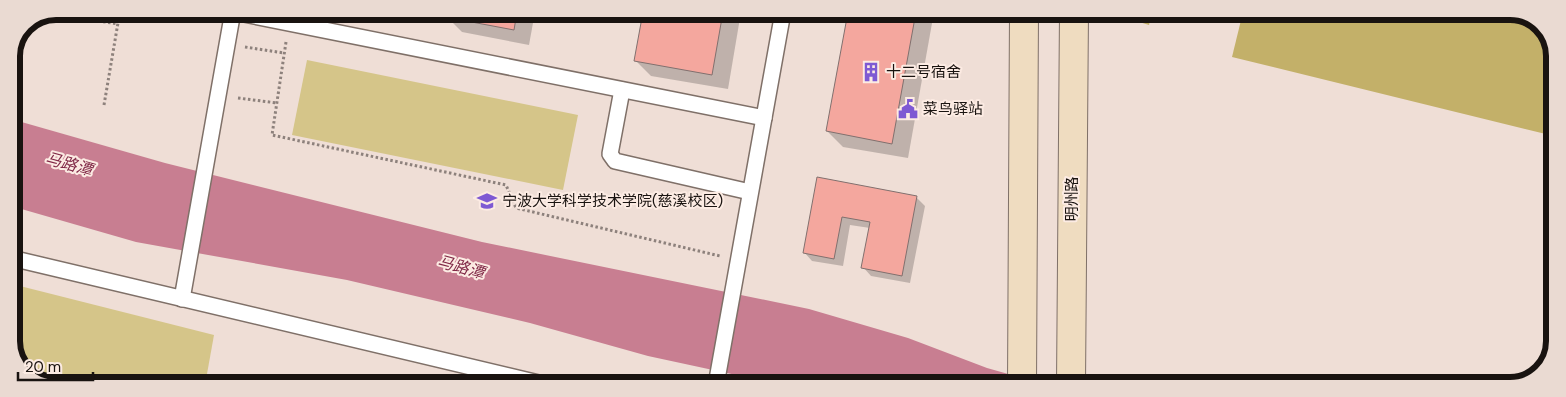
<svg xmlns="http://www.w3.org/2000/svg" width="1566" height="397" viewBox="0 0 1566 397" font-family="'DM Sans','Noto Sans SC',sans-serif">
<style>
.green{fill:#d5c589}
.forest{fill:#c3b069}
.water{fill:#c87e91}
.shadow{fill:#0003}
.building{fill:#f4a79e;stroke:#81706e}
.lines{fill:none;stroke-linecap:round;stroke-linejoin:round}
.service-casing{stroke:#7f7068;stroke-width:18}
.secondary-casing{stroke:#7f7068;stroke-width:30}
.path{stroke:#8d817c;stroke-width:3;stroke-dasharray:2.5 2.5;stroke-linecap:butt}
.service{stroke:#fff;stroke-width:15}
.secondary{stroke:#efdcc0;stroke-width:28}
.labels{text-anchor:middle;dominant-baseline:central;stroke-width:4;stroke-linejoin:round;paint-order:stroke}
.poi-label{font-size:15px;fill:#191310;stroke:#fcebe3;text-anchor:start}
.street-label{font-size:15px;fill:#191310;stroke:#fcebe3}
.water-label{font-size:16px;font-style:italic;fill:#812947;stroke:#fcebe3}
.rim{fill:none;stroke:#191310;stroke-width:6}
</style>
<rect width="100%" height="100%" fill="#efded6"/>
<g class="green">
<polygon points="307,60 578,115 563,190 292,135"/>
<polygon points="12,284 214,335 205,385 47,385 22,371 12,347"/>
</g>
<g class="forest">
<polygon points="1107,12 1152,12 1149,25"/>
<polygon points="1243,12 1519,12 1544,26 1554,50 1554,136 1232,57"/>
</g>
<polygon class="water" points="11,119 165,163 482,242 809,309 908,338 987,368 1047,385 783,385 648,356 530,323 347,280 136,242 11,206"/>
<g class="shadow">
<polygon points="300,11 358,11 356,21"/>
<polygon points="448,11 535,12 529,45 462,32 447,17"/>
<polygon points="644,12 741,12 728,89 651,76 636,61"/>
<polygon points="849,12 934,12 908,158 843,147 827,131"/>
<polygon points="818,178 916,197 925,206 910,283 871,276 863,267 870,228 850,225 843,266 812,261 804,252"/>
</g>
<g class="building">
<polygon points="446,11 517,12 514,30 445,17"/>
<polygon points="643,12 723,12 712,75 634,61"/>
<polygon points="848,12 916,12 892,144 826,131"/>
<polygon points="817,177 917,196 902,276 861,268 870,222 842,217 834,259 803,253"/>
</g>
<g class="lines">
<defs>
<g id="service">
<polyline points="229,11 764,118"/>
<polyline points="622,90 610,154 615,161 750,192"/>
<polyline points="11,258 547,385"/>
<polyline points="182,299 233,11"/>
<polyline points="716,385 783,12"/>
</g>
<g id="secondary">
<polyline points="1022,385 1024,12"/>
<polyline points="1071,385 1074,12"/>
</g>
</defs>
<use href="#service" class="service-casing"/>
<use href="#secondary" class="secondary-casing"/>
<g class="path">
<polyline points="44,16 52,14 118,24"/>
<polyline points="286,42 272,135 506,185 516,208 720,256"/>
<polyline points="245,47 284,53"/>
<polyline points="238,98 277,103"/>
<polyline points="104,105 120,11"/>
</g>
<use href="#service" class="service"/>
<use href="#secondary" class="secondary"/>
</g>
<defs>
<symbol id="building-bare" viewBox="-9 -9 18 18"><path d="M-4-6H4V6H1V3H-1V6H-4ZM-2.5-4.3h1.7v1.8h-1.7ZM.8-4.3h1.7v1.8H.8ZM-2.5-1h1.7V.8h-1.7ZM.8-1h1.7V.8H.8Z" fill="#7e59d3" stroke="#fcebe3" stroke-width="2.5" paint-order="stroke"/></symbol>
<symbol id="civic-bare" viewBox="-9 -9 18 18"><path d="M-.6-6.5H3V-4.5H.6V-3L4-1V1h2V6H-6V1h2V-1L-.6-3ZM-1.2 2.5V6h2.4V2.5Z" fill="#7e59d3" stroke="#fcebe3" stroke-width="2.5" paint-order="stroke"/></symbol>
<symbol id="university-bare" viewBox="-9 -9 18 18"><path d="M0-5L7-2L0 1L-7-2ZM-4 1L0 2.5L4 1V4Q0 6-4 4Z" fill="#7e59d3" stroke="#fcebe3" stroke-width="2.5" paint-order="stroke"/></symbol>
</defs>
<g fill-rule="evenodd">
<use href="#building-bare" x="857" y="58" width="28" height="28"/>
<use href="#civic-bare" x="894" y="95" width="28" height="28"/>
<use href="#university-bare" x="473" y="187" width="28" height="28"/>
</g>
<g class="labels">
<g class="poi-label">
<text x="886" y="72">十二号宿舍</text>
<text x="923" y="109">菜鸟驿站</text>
<text x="502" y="201">宁波大学科学技术学院(慈溪校区)</text>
</g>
<g class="street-label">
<text transform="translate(1072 199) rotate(-90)">明州路</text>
</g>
<g class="water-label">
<text transform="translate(69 164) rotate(15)">马路潭</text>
<text transform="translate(461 267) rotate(15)">马路潭</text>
</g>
</g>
<path d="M0 0H1566V397H0ZM56 20H1510A36 36 0 0 1 1546 56V341A36 36 0 0 1 1510 377H56A36 36 0 0 1 20 341V56A36 36 0 0 1 56 20Z" fill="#eadad2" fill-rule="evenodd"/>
<path class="rim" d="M56 20H1510A36 36 0 0 1 1546 56V341A36 36 0 0 1 1510 377H56A36 36 0 0 1 20 341V56A36 36 0 0 1 56 20Z"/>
<path d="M18 372v8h75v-8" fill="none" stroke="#191310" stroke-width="2.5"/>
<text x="25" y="372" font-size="15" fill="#191310" stroke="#fcebe3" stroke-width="4" paint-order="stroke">20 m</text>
</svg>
